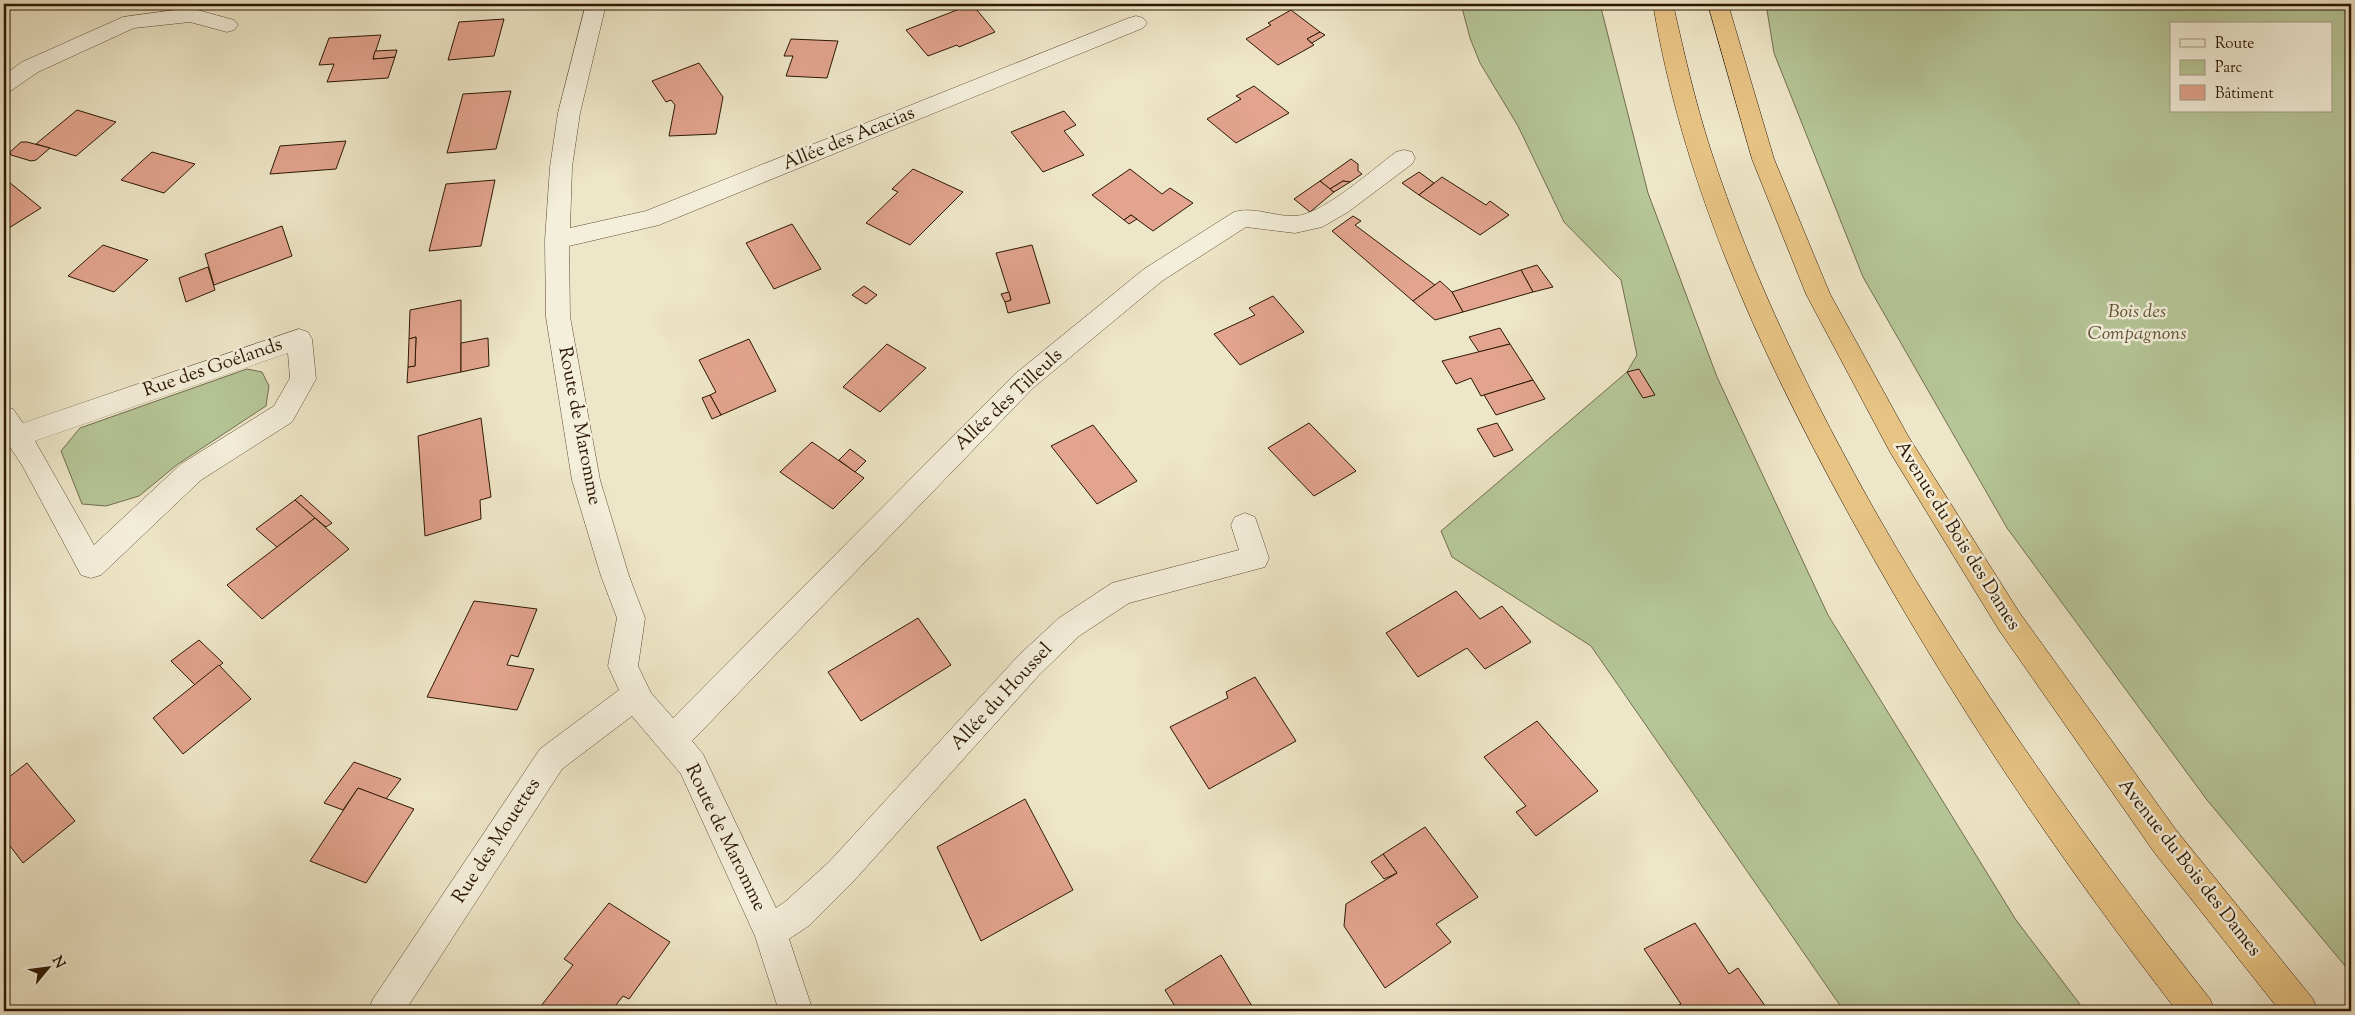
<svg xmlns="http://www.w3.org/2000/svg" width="2355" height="1015" viewBox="0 0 2355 1015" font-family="'Sorts Mill Goudy',serif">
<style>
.green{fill:#b6c698;stroke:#716e4e;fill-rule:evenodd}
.building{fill:#e2a48e;stroke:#2c1703}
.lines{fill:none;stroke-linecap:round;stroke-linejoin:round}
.minor-casing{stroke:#5c4b34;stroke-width:1}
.highway-casing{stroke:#2c1703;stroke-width:1}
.minor{fill:#f4efdb;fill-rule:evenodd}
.highway{fill:#e7c384;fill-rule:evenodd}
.labels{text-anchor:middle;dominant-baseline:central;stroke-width:5;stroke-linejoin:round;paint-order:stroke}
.street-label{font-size:19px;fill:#2c1703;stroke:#f4efdb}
.park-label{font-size:19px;font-style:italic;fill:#5c5437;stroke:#f4efdb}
</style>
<rect width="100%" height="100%" fill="#eee6c8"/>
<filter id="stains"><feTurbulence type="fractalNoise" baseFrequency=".004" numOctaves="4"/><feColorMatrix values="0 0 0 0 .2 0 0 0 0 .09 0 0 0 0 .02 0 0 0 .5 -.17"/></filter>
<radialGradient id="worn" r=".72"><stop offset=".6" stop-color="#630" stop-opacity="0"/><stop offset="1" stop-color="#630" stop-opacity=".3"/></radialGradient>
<g class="green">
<polygon points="1461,4 1600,4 1648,193 1717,377 1828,615 2016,920 2085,1011 1844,1011 1591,646 1452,557 1441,531 1627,372 1637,355 1621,280 1564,222 1518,126 1480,63 1470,38"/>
<path d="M1766,4h585v969l-144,-173 -200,-272 -144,-251 -89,-224zM2171,24h160v87h-160z"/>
<polygon points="247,369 262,372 269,386 266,406 178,464 139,496 106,506 82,504 61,451 80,428"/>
</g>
<g class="building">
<polygon points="972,4 995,32 959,47 957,45 928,56 906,30"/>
<polygon points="1291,10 1320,32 1307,39 1314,45 1278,65 1246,39 1271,25 1268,23"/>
<polygon points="504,19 494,56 448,60 459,22"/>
<polygon points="1320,32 1325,35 1312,43 1307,39"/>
<polygon points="381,35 373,59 395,57 388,78 327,82 334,64 319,65 329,38"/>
<polygon points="791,39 838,41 827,78 786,76 793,56 784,56"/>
<polygon points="397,50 395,57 373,59 375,51"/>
<polygon points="699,63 723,97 716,134 669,136 675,105 671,100 666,102 652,81"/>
<polygon points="1254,86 1289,113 1236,143 1207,119 1241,99 1236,96"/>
<polygon points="511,91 496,149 447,153 463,94"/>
<polygon points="77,110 116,122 76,156 36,144"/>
<polygon points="1064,111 1076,125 1064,131 1084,155 1043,172 1011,132"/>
<polygon points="346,141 336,169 270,174 280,146"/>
<polygon points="21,142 27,142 50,148 36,160 31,161 11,155 10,152"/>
<polygon points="152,152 195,164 164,193 121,180"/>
<polygon points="1351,159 1358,164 1358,171 1362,174 1350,182 1343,181 1330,189 1320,181"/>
<polygon points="913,169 963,192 910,245 866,223 898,192 892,189"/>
<polygon points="1130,169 1162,194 1170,188 1193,203 1153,231 1131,215 1124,220 1092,195"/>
<polygon points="1419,172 1434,183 1419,195 1402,183"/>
<polygon points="1442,177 1486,205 1490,201 1509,215 1480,235 1419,195"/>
<polygon points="4,178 41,208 4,231"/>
<polygon points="495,180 481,246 429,251 446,184"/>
<polygon points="1320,181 1334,192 1310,212 1294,199"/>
<polygon points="1343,181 1350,182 1334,192 1330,189"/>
<polygon points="1131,215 1137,219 1129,224 1124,220"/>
<polygon points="1353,216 1361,221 1355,225 1435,285 1413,301 1332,231"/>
<polygon points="792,224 821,269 774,289 746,243"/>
<polygon points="282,226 292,256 214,285 205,254"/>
<polygon points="103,245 148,260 114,292 68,276"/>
<polygon points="1032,245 1050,303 1008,313 1005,302 1011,300 996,253"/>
<polygon points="1537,265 1553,287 1533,292 1521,270"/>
<polygon points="208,267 215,290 186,302 179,278"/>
<polygon points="1521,270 1533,292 1463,312 1452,292"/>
<polygon points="1440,281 1452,292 1463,312 1435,320 1413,301"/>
<polygon points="864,286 877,295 866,304 852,295"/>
<polygon points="1009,292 1011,300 1005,302 1001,294"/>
<polygon points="1273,296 1304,332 1240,365 1214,334 1255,315 1249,308"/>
<polygon points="461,300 461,372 407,383 408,367 415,366 416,337 409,339 410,310"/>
<polygon points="1500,328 1510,344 1479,352 1469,337"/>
<polygon points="416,337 415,366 408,367 409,339"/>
<polygon points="488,338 489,366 461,372 461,343"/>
<polygon points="749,339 776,391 721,415 710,395 716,392 699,360"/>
<polygon points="887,344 926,368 880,412 843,387"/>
<polygon points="1510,344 1533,380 1481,396 1471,378 1456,384 1442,361"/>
<polygon points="1639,369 1655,395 1643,398 1627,372"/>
<polygon points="1533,380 1545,399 1496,415 1484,395"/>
<polygon points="710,395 721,415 712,419 702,398"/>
<polygon points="481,418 491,497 480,500 481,519 425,536 418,436"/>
<polygon points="1309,423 1356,471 1314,496 1268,448"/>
<polygon points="1497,423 1513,450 1494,457 1477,429"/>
<polygon points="1093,425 1137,481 1097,504 1051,446"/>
<polygon points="812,442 864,478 833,509 780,472"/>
<polygon points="850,449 866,461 855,472 839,460"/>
<polygon points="301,495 332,523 326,527 315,518 295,500"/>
<polygon points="295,500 315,518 277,547 256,529"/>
<polygon points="315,518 349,549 262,619 227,585"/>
<polygon points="1456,591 1480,619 1502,606 1531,642 1485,669 1467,648 1418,677 1386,633"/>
<polygon points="474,601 537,609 518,657 511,655 507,665 534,669 517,710 427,697"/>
<polygon points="918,618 951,665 861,721 828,672"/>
<polygon points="199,640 223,663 195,685 171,661"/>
<polygon points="219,665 251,699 183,754 153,718"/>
<polygon points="1255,677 1296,741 1209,789 1170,727 1228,698 1226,692"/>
<polygon points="1537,721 1598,791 1536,836 1516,812 1526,806 1484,757"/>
<polygon points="354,762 401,779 386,799 358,788 343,810 324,803"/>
<polygon points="27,763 75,821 23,863 4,838 4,781"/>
<polygon points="358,788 414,809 366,883 310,861"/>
<polygon points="1025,799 1073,890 981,941 937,847"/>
<polygon points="1425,827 1478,897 1436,924 1451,942 1385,988 1344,926 1346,904 1397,873 1383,854"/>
<polygon points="1383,854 1397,873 1384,879 1371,862"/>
<polygon points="609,903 670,942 629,999 623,996 611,1011 537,1011 573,965 564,959"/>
<polygon points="1695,923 1729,974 1738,968 1768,1010 1674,1011 1672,1008 1681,1004 1644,949"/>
<polygon points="1221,955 1255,1011 1178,1011 1165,990"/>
</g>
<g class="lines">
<defs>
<g id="minor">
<path d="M586,4h20l-26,109 -8,54 -2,61 76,-17 483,-193 7,-2 7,2 4,5 -4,5 -484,197 -90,21 1,71 30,163 29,96 16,42 -7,48 13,27 22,25 342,-344 129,-105 90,-57c19,-6 41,5 61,4 27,-1 78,-47 101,-64l8,-2 8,2 3,6 -3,6 -64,48 -26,15 -27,6 -49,-6 -84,54 -129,107 -341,353 11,13 73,154 10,-7 43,-39 190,-207 40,-37 53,-35 127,-33 -8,-25 4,-8 10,-4 10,4 14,41 -4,9 -136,36 -50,33 -40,39 -188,209 -41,41 -21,14 24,72h-34l-24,-75 -74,-162 -49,-58 -70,53 -157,242h-37l5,-12 167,-250 79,-59 -11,-24 9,-48 -16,-42 -29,-96 -26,-163 -1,-77 5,-73 8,-54z"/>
<polygon points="190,8 234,20 238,25 234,30 227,32 190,22 134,28 38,72 12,90 4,92 4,75 22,62 123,17"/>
<path d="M299,329l9,3 4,7 4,40 -24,43 -91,58 -100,95 -10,3 -10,-3 -59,-110 -18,-27v-32l9,3 10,14zM288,353l2,25 -16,28 -93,58 -87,81 -59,-104z"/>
</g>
<g id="highway">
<path d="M1653,4h20c11,49 22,97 37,144 42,130 102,252 169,370 97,169 210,328 331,481l5,12h-38c-119,-153 -227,-314 -321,-484 -91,-164 -172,-337 -203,-523z"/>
<polygon points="1708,4 1728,4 1774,159 1830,294 1908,436 2019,612 2176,830 2313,999 2318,1011 2280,1011 2154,852 1999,630 1890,452 1806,294 1752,159"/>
</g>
</defs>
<use href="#minor" class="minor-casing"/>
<use href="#highway" class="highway-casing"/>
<use href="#minor" class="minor"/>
<use href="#highway" class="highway"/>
</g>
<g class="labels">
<g class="street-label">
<text transform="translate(849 139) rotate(-22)">Allée des Acacias</text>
<text transform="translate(213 368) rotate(-19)">Rue des Goélands</text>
<text transform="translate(1009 400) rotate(-43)">Allée des Tilleuls</text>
<text transform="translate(579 426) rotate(79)">Route de Maromme</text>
<text transform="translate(1957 536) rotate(58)">Avenue du Bois des Dames</text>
<text transform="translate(1002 697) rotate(-47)">Allée du Houssel</text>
<text transform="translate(725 838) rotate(64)">Route de Maromme</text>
<text transform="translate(497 841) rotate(-57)">Rue des Mouettes</text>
<text transform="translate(2189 868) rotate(52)">Avenue du Bois des Dames</text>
</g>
<g class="park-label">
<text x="2137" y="312">Bois des<tspan x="2137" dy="22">Compagnons</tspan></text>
</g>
</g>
<rect width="2355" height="1015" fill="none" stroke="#eee6c8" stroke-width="20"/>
<rect x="5" y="5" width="2345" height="1005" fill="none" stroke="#2c1703" stroke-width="2.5"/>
<rect x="10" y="10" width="2335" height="995" fill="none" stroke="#2c1703"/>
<rect x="2170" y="22" width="162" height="90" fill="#f4efdb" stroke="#a49985"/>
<rect x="2180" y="39" width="25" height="8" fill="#f4efdb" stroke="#a49985"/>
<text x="2215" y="48" font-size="15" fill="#2c1703">Route</text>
<rect x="2180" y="60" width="25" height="15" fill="#b6c698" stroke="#a49985"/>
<text x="2215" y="72" font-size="15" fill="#2c1703">Parc</text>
<rect x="2180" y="85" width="25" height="15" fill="#e2a48e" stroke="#a49985"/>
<text x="2215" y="98" font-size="15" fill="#2c1703">Bâtiment</text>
<g transform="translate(48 968) rotate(61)" stroke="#f4efdb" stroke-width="4" paint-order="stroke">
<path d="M0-4L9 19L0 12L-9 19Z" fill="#2c1703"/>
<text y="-8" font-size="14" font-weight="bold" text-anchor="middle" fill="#2c1703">N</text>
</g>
<rect width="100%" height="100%" filter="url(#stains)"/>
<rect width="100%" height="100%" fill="url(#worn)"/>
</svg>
